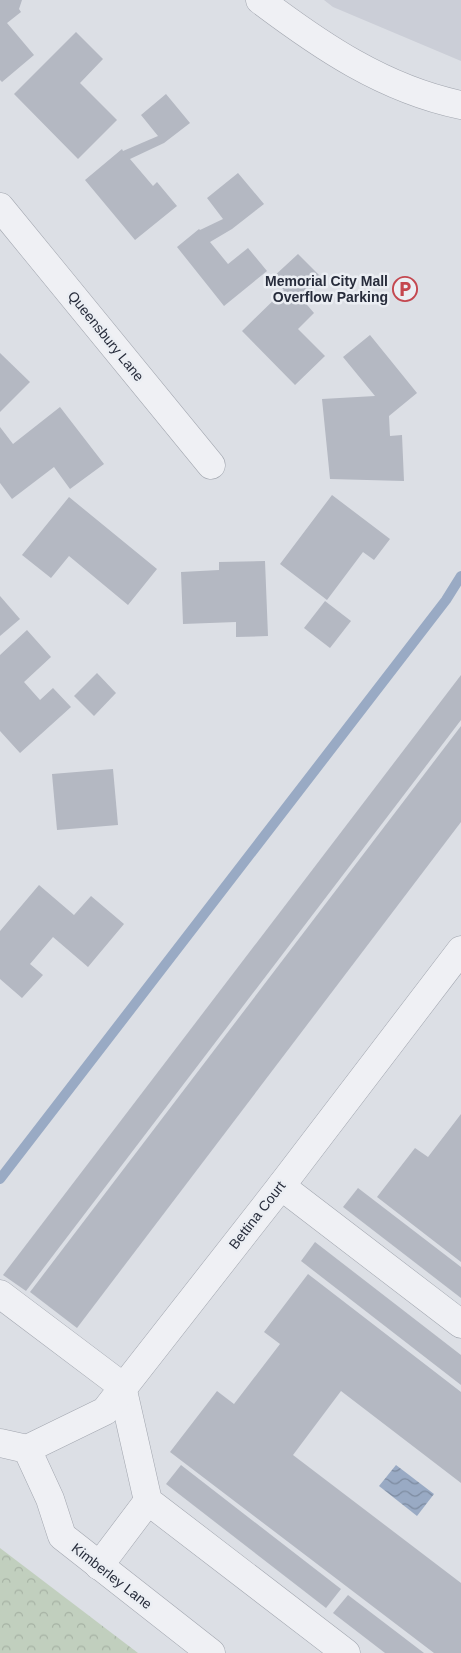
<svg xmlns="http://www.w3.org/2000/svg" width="461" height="1653" viewBox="0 0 461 1653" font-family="Helvetica,sans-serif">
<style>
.built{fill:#cbced7}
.park{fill:url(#park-crowns)}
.water{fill:url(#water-waves)}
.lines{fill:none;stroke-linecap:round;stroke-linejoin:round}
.stream{stroke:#99aac4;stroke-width:10}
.building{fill:#b4b8c2}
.minor-casing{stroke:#a2a6af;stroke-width:29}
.minor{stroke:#eff0f4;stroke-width:28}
.labels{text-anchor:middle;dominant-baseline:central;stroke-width:5;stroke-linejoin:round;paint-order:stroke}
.poi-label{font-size:14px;font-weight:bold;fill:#272c3b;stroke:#ebeef3;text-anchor:end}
.street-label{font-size:14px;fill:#272c3b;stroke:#ebeef3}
</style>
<defs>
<pattern id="park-crowns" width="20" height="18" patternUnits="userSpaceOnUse" patternTransform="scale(1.25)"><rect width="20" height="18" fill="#c1cfbe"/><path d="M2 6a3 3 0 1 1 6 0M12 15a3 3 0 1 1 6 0" fill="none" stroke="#a6b2a4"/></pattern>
<pattern id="water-waves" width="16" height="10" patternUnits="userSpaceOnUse" patternTransform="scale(1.25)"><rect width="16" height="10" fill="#99aac4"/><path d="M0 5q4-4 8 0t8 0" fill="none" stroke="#7d8ba0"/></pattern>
</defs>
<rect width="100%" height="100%" fill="#dcdfe5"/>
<polygon class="built" points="324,0 461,0 461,61 333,7"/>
<polygon class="park" points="0,1548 138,1653 0,1653"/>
<polygon class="water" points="396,1465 434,1494 417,1516 379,1486"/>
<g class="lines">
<polyline class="stream" points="0,1179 446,600 461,576"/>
</g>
<g class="building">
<polygon points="0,0 22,0 19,9 21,12 7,23 34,55 2,82 0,80"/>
<polygon points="76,32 103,59 80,83 117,120 78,159 14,94"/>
<polygon points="166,94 190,123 164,143 130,159 153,186 157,182 177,206 135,240 85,180 122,149 123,151 158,136 141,115"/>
<polygon points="238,173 264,204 232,229 210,242 228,264 248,248 267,271 224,306 177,247 199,229 200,230 223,219 207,198"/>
<polygon points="298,254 323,279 302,299 314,313 298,329 325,356 295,385 242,331 284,290 272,278"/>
<polygon points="370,335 417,393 389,416 390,436 402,435 404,481 330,479 322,399 375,396 343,357"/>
<polygon points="0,353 30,382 0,412"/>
<polygon points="60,407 104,464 70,489 54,467 12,499 0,483 0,427 13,444"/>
<polygon points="332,495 390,539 374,560 363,552 327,600 280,564"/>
<polygon points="69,497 157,569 128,605 69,556 51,578 22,555"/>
<polygon points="265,561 268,636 236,637 236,622 183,624 181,572 219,570 219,562"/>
<polygon points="0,596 20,619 0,636"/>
<polygon points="325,601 351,621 330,648 304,628"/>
<polygon points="27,630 51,657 24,682 40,700 53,688 71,707 20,753 0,731 0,655"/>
<polygon points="97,673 116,693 94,716 74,696"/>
<polygon points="461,675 461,720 26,1291 3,1275"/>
<polygon points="461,726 461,822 77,1328 30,1292"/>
<polygon points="113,769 118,825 57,830 52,774"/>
<polygon points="39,885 74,915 91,896 124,924 88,967 53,937 30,964 43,975 22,998 0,979 0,931"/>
<polygon points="461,1114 461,1262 377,1197 415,1148 428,1157"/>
<polygon points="358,1188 461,1267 461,1298 343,1207"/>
<polygon points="315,1242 461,1355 461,1385 301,1261"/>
<polygon points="308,1274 461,1392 461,1483 341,1391 293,1455 461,1583 461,1653 434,1653 170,1452 217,1391 234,1404 280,1344 264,1332"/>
<polygon points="181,1465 341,1589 326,1608 166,1484"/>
<polygon points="348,1595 424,1653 385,1653 333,1613"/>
</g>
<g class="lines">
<defs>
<g id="minor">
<path d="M260,0c61,46 124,89 201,105"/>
<polyline points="0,207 211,465"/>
<polyline points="281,1186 461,1324"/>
<polyline points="0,1294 122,1386 148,1501 346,1653"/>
<polyline points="0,1443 27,1449 50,1499 62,1536 211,1653"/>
<polyline points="27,1449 105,1411 281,1186 461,950"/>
<polyline points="99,1566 148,1501"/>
</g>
</defs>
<use href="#minor" class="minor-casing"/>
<use href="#minor" class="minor"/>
</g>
<defs>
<symbol id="parking-ring" viewBox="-11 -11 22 22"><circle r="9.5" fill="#ebeef3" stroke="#c4474f" stroke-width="1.5"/><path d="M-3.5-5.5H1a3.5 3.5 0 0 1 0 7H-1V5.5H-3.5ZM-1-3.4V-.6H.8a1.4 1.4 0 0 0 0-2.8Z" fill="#c4474f"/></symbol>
</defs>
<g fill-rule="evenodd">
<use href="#parking-ring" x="391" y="275" width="28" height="28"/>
</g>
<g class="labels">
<g class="poi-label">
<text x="388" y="281">Memorial City Mall<tspan x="388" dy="16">Overflow Parking</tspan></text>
</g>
<g class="street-label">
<text transform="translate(106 336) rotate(51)">Queensbury Lane</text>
<text transform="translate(257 1215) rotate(-52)">Bettina Court</text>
<text transform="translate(112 1576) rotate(38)">Kimberley Lane</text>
</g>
</g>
</svg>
